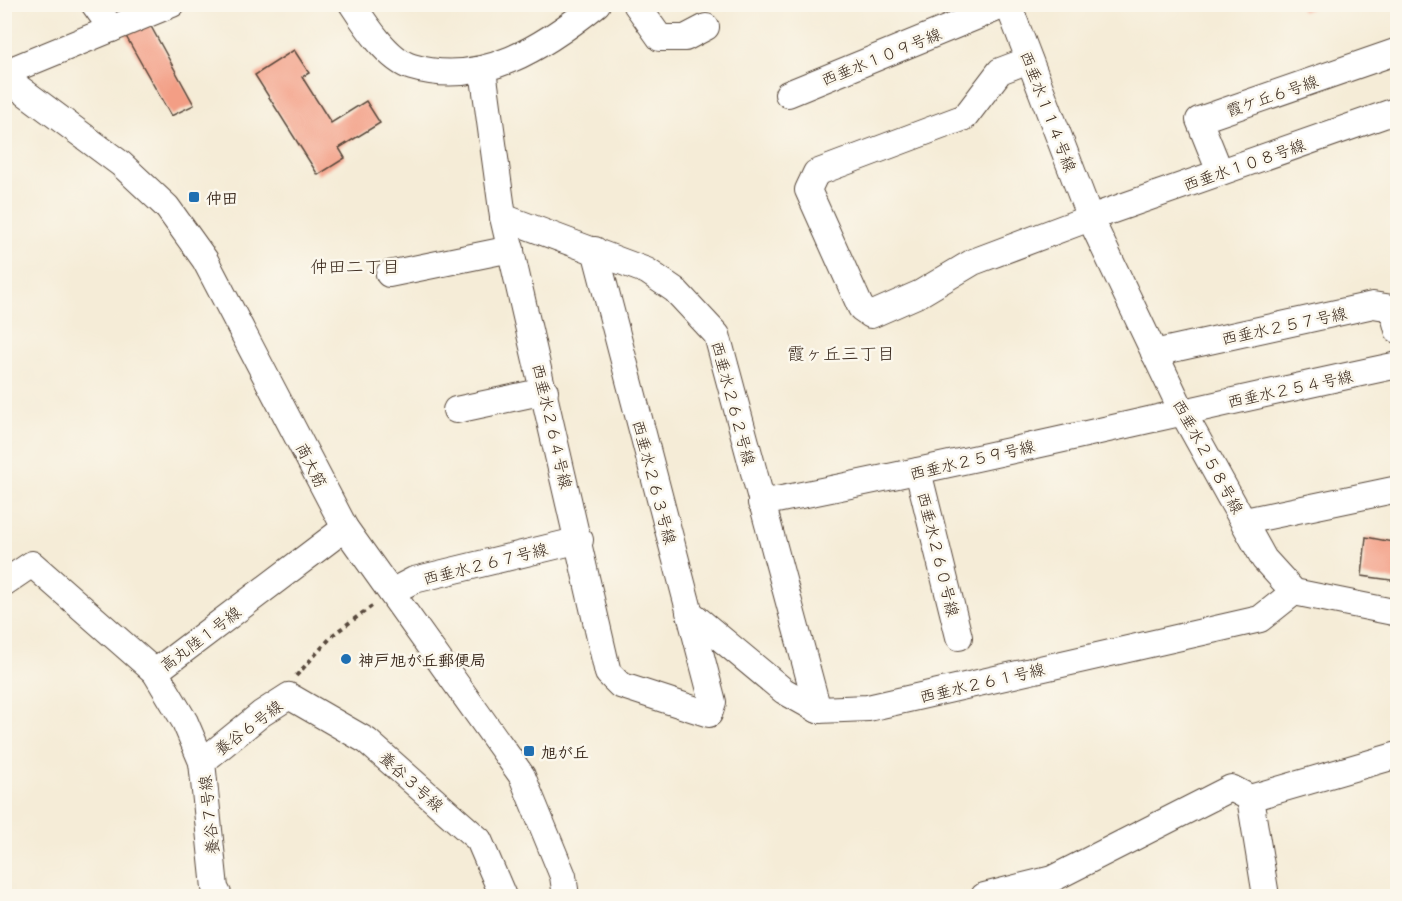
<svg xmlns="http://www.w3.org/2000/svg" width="1402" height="901" viewBox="0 0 1402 901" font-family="Mali,'Klee One',sans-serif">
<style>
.building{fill:#f39e85}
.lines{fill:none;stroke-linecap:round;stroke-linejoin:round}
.minor-casing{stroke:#57473a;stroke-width:28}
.path{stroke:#57473a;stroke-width:4;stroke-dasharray:4.5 4.5;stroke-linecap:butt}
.minor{stroke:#fff;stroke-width:26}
.poi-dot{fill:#1f6fb2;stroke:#fbf7ec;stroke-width:2}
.labels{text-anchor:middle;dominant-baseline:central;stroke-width:5;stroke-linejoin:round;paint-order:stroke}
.street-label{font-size:16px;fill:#3b2a1e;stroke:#fbf7ec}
.poi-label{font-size:16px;font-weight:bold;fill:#3b2a1e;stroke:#fbf7ec;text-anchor:start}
.neighbourhood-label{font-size:18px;fill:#3b2a1e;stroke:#fbf7ec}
</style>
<rect width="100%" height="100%" fill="#fbf7ec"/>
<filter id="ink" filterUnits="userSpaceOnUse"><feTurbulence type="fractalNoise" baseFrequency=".0167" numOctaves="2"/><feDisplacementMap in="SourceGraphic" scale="12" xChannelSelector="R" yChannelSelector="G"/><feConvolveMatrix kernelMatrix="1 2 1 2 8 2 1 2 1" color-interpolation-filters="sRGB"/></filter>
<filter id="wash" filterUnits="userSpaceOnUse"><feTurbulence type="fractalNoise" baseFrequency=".008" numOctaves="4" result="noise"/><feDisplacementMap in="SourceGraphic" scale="24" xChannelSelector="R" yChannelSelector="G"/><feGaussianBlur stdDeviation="1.35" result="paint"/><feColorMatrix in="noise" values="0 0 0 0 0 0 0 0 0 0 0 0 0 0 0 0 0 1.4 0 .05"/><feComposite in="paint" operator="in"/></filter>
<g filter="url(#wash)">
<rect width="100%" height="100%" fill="#f5ecd7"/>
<g id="blocks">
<g class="building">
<polygon points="1299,4 1321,4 1321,5 1302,12"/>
<polygon points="148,21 194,105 171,116 123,31"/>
<polygon points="294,50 309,73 302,77 331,123 366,101 380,123 339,148 345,158 318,175 255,75"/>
<polygon points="1366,537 1398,543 1398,581 1362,576"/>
</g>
</g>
</g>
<g filter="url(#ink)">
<use href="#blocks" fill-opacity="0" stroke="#57473a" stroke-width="1.5"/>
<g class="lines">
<defs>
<g id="minor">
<polyline points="94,4 112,29"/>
<path d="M352,4c13,20 36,56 60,63 70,21 133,-21 185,-63"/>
<polyline points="636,4 660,38 685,38 706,27"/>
<polyline points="1008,4 1090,218 1182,411 1264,559 1294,592 1398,613"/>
<polyline points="1029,60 1000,71 965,117 816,173 808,190 861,308 871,315 921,293 973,262 1090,218 1398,110"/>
<polyline points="483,70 503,217 608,673 620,685 709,714 713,702 595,250"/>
<polyline points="4,73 172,4"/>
<polyline points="4,77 121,164 167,207 205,260 345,528 522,776 563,876 566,896"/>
<polyline points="788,94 1007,4"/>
<polyline points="1220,172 1199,120 1398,51"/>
<polyline points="503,217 647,271 675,290 717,335 818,710"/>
<polyline points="389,274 511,249"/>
<polyline points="1154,353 1373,305 1392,308 1398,330"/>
<polyline points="456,410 545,391"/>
<polyline points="918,471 959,637"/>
<path d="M761,503c213,-41 424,-93 637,-138"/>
<polyline points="1245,521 1398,489"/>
<polyline points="4,583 32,564 155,672 345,528"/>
<polyline points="391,592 414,580 580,540"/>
<polyline points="689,612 784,691 818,710 868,708 1260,619 1294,592"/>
<polyline points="155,672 185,722 202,762 215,888 219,896"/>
<polyline points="202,762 261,714 289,696 367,741 479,840 503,896"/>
<polyline points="1250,798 1266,896"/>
<polyline points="984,896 1052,879 1231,788 1250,798 1398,755"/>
</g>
</defs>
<use href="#minor" class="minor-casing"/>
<polyline class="path" points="296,676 334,634 372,606"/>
<use href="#minor" class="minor"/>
</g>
</g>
<g class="poi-dot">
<rect x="188" y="191" width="12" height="12" rx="3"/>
<circle cx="346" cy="659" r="6"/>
<rect x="523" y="745" width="12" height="12" rx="3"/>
</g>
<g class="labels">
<g class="street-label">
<text transform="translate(881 56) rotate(-22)">西垂水１０９号線</text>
<text transform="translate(1272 95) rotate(-19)">霞ケ丘６号線</text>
<text transform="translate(1049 111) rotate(69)">西垂水１１４号線</text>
<text transform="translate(1244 164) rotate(-19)">西垂水１０８号線</text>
<text transform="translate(1284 325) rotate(-12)">西垂水２５７号線</text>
<text transform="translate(1290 388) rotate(-12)">西垂水２５４号線</text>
<text transform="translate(734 403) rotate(75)">西垂水２６２号線</text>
<text transform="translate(553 426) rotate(77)">西垂水２６４号線</text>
<text transform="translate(1209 456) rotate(61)">西垂水２５８号線</text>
<text transform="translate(972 459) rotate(-13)">西垂水２５９号線</text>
<text transform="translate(312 465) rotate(63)">商大筋</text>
<text transform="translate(655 482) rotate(75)">西垂水２６３号線</text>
<text transform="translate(939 554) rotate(76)">西垂水２６０号線</text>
<text transform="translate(485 563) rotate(-14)">西垂水２６７号線</text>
<text transform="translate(200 638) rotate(-37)">高丸陸１号線</text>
<text transform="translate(982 682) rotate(-13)">西垂水２６１号線</text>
<text transform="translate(248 727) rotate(-37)">養谷６号線</text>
<text transform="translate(412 781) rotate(42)">養谷３号線</text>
<text transform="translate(208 815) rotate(-96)">養谷７号線</text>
</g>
<g class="poi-label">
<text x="206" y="197">仲田</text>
<text x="358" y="659">神戸旭が丘郵便局</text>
<text x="541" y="751">旭が丘</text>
</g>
<g class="neighbourhood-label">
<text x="355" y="266">仲田二丁目</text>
<text x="841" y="353">霞ヶ丘三丁目</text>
</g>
</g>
<rect width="1402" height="901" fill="none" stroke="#fbf7ec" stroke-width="24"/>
</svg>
